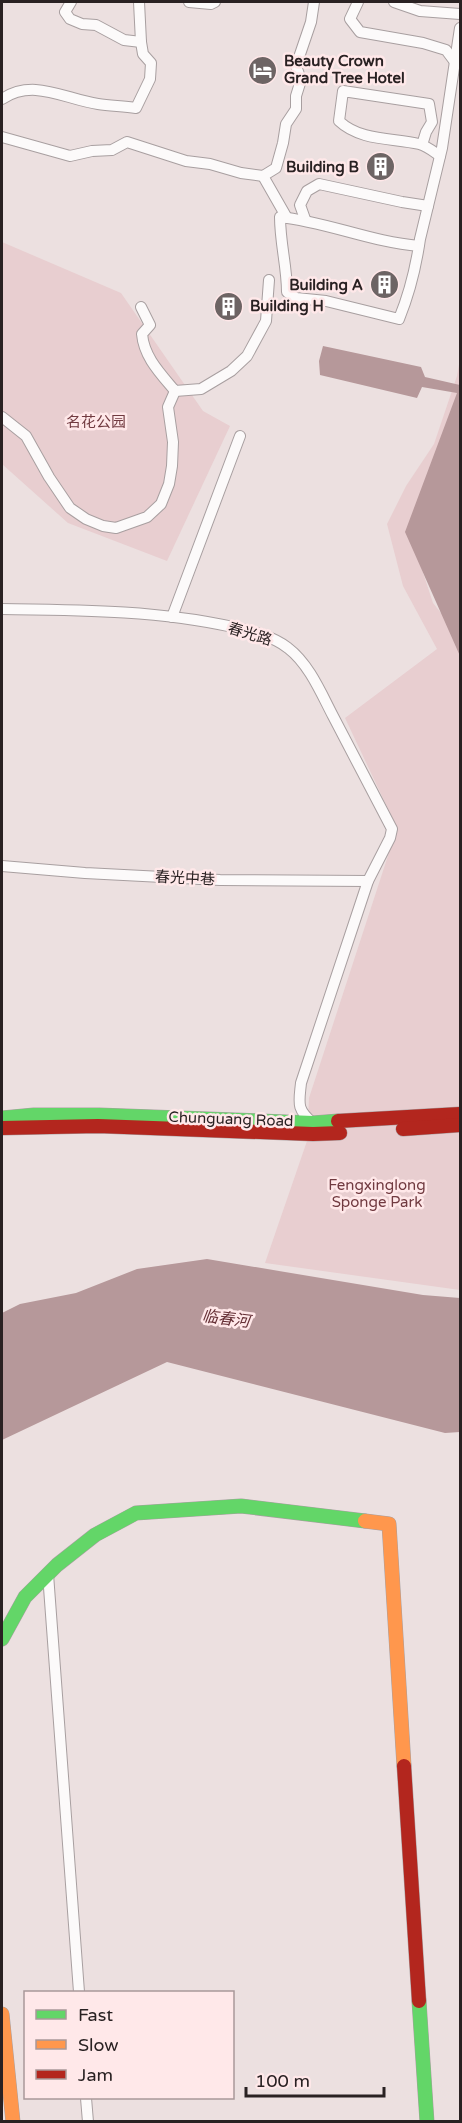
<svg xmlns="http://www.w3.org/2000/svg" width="462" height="2123" viewBox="0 0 462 2123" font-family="'Varela Round','Noto Sans SC',sans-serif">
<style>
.green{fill:#e8ced0}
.water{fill:#b6989a}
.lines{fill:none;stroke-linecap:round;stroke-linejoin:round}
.street-casing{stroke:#a89fa0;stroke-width:12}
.fast-casing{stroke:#a89fa0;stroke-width:15}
.slow-casing{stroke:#a89fa0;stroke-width:15}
.jam-casing{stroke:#a89fa0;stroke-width:15}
.street{stroke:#fcfafa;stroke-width:10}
.fast{stroke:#63d668;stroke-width:14}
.slow{stroke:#ff974d;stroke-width:14}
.jam{stroke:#b3261e;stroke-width:14}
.labels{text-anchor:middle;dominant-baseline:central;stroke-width:5;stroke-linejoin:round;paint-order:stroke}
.poi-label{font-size:15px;font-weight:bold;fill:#292122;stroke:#ffe8e9;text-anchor:start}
.park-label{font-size:15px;fill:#713a40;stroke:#ffe8e9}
.street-label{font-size:15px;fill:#292122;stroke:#ffe8e9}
.water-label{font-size:16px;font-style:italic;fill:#663036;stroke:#ffe8e9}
</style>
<rect width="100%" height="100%" fill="#ece0e0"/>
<g class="green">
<polygon points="2,242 121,293 203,411 230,426 167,561 68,523 2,464"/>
<polygon points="460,359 460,400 409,530 433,603 460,637 460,1290 265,1263 307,1141 309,1098 397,828 345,718 437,649 403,586 387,524 406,486 434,444 457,376"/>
</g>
<g class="water">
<polygon points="323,346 421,367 425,377 460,385 460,656 405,532 457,393 422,387 417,398 320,375 319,361"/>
<polygon points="207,1259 423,1295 460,1298 460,1432 445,1433 167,1362 2,1440 2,1313 20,1304 76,1293 137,1269"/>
</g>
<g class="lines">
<defs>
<g id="street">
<polyline points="71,2 65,12 70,19 82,24 96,25 124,40 141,42"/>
<polyline points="189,2 211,4 215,2"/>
<polyline points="358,2 350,19 360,32 423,43 446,50 455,62"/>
<polyline points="394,2 420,11 460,14"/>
<path d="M2,99c32,-21 62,0 96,5 12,2 25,2 38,4l14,-29 1,-16 -8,-9 -2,-12 -2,-40"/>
<polyline points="2,137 70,156 92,151 112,150 127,142 186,161 210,164 241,173 263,176"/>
<path d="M422,145l4,-13 6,-10 -3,-18 -86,-13 -4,30c21,20 54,17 80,23 8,2 15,8 21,12"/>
<polyline points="287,218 263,176 276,168 283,143 286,124 296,109 296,96 301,80 296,66 311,22 314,2"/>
<polyline points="305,219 300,205 307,191 319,184 402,202 428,206"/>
<path d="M419,246c-48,-4 -92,-24 -139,-29 0,26 7,50 7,75l9,6 30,3 73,18c11,-27 17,-52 21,-80l22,-91 18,-120"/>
<path d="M141,307l9,18 -8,9c2,23 18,39 33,57l26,-2 30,-18 16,-15 19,-35 3,-41"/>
<polyline points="2,417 26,436 49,477 70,508 86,519 103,526 116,528 147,517 161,504 169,484 172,466 173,442 168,407 175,391"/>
<path d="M2,609c77,1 155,1 231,18 18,4 40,9 55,21 21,16 33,45 45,68 20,38 39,75 59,113l-2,9 -22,43 -67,202c-2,20 -5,26 12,40"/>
<polyline points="172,617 240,436"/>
<polyline points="2,866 85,873 220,880 368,881"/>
<polyline points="48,1574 79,1992"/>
<polyline points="86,2098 88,2122"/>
</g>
<g id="fast">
<polyline points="2,1118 34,1115 99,1115 313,1123 338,1121"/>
<polyline points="2,1639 25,1597 57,1565 95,1535 136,1513 241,1506 365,1521"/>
<polyline points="419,2001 427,2122"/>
</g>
<g id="slow">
<polyline points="365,1521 389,1524 404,1766"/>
<polyline points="2,2014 13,2122"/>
</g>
<g id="jam">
<polyline points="338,1121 460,1114"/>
<polyline points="2,1128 98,1126 313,1134 340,1133"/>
<polyline points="403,1129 460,1125"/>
<polyline points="404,1766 419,2001"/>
</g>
</defs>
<use href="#street" class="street-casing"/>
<use href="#fast" class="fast-casing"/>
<use href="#slow" class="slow-casing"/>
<use href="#jam" class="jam-casing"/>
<use href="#street" class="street"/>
<use href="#fast" class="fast"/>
<use href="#slow" class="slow"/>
<use href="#jam" class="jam"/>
</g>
<defs>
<symbol id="hotel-disc" viewBox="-11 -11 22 22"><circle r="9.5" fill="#6d6464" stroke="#ffe8e9"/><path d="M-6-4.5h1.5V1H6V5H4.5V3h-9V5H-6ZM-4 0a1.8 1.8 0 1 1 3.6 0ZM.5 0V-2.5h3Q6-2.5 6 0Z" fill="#fff"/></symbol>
<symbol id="building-disc" viewBox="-11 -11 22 22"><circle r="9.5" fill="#6d6464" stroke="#ffe8e9"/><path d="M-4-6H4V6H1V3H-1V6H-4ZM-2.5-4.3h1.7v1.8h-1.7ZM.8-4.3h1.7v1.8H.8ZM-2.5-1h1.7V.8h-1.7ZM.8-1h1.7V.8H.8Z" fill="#fff"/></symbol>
</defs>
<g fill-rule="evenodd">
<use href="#hotel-disc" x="246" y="54" width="33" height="33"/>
<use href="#building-disc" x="364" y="150" width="33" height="33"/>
<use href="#building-disc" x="368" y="268" width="33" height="33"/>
<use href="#building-disc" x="212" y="290" width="33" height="33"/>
</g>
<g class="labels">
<g class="poi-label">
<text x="284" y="61">Beauty Crown<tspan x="284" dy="17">Grand Tree Hotel</tspan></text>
<text x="359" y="167" text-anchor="end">Building B</text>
<text x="363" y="285" text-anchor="end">Building A</text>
<text x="250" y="306">Building H</text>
</g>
<g class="park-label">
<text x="96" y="422">名花公园</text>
<text x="377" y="1185">Fengxinglong<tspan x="377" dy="17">Sponge Park</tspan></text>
</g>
<g class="street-label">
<text transform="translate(250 634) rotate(17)">春光路</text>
<text transform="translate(185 878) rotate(3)">春光中巷</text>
<text transform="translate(231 1119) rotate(2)">Chunguang Road</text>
</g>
<g class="water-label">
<text transform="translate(226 1319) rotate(7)">临春河</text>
</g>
</g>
<rect width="462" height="2123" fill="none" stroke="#292122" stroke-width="6"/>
<rect x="24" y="1991" width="210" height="108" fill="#ffe8e9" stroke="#a99899" stroke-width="1.5"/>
<rect x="36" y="2010" width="30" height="9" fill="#63d668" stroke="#a99899" stroke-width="1.5"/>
<text x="78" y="2021" font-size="18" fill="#292122">Fast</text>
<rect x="36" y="2040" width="30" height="9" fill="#ff974d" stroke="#a99899" stroke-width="1.5"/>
<text x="78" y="2051" font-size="18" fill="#292122">Slow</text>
<rect x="36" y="2070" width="30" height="9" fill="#b3261e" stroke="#a99899" stroke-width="1.5"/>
<text x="78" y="2081" font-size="18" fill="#292122">Jam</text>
<path d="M246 2087v9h138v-9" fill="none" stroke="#292122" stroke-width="3"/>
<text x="255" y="2087" font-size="18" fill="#292122" stroke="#ffe8e9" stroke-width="4.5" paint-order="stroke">100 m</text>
</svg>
